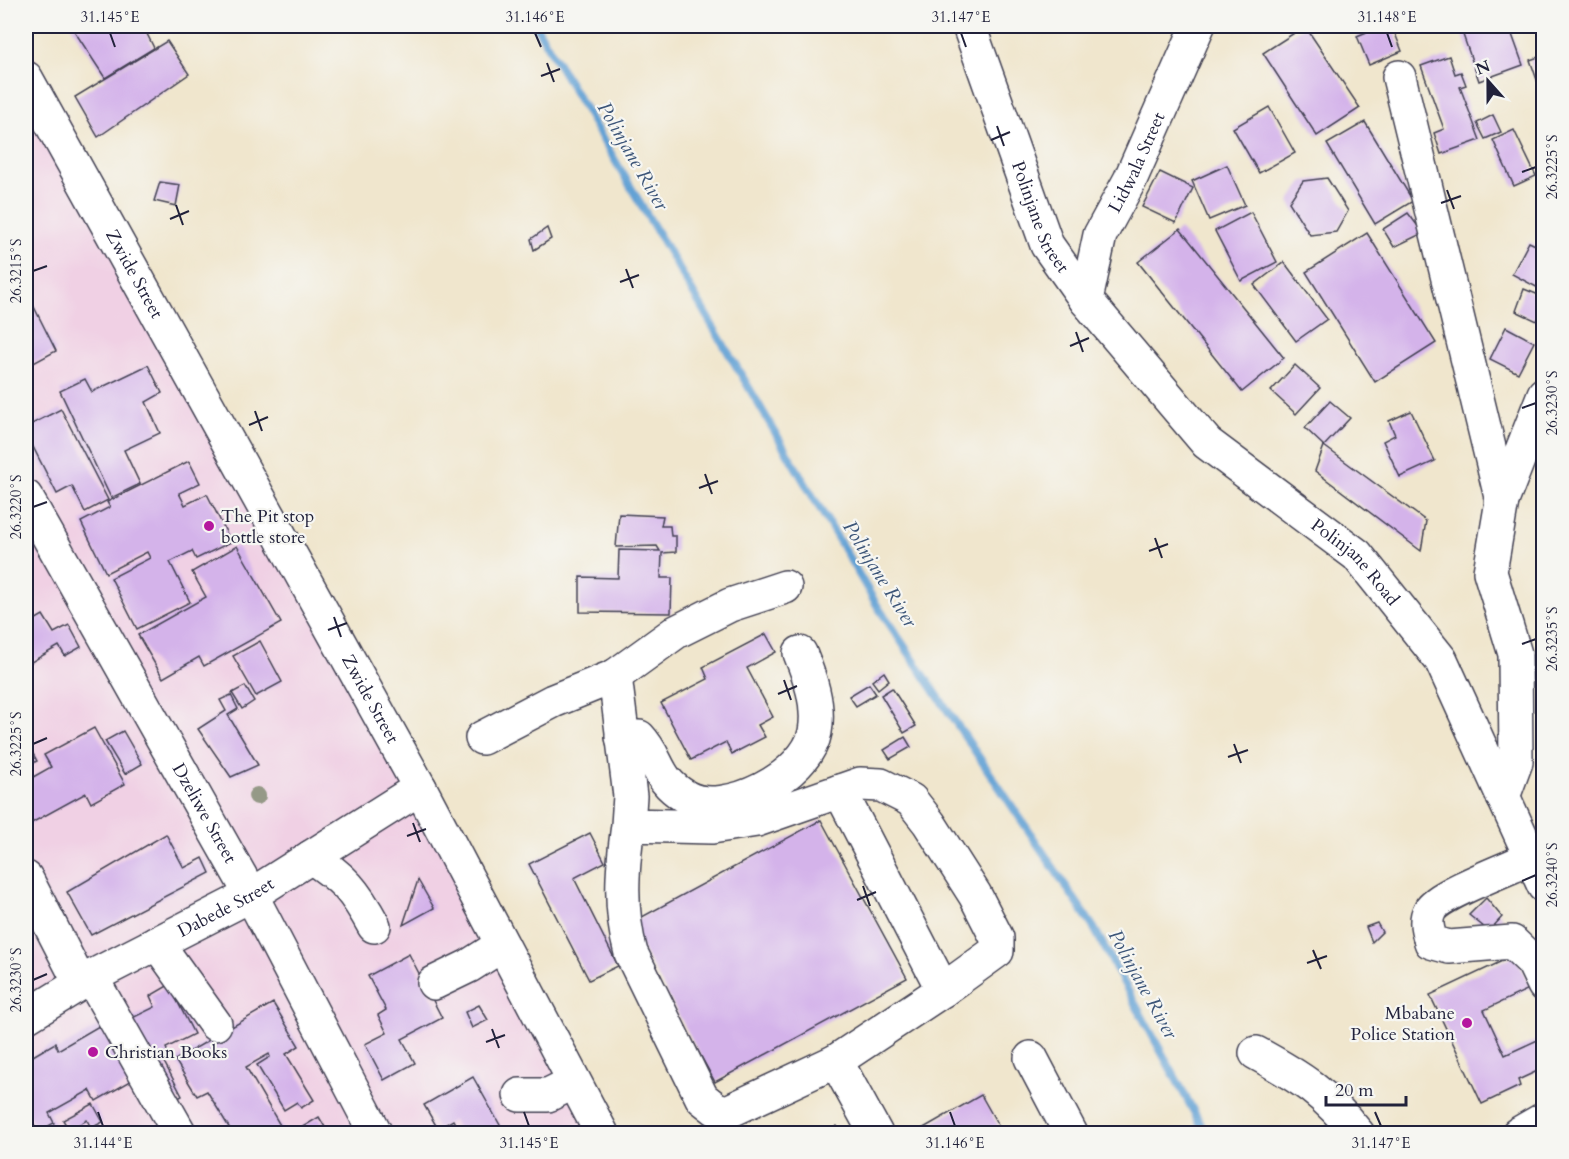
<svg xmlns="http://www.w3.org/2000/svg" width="1569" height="1159" viewBox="0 0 1569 1159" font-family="Cardo,serif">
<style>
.built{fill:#f0d0e4}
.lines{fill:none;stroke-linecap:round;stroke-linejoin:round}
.stream{stroke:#62a1d4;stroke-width:8}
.building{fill:#d4b3ea}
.minor-casing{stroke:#413f51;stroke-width:36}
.minor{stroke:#fff;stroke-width:33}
.tree{fill:#959987}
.ticks{fill:none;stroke:#22223b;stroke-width:2}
.poi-dot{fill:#b5179e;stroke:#f6f6f2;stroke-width:2}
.labels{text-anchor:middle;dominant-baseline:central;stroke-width:4.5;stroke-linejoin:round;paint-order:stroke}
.street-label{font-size:18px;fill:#22223b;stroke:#f6f6f2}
.poi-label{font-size:18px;fill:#22223b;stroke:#f6f6f2;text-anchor:start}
.water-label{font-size:20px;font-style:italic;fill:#3c5578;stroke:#f6f6f2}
.neatline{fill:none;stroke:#22223b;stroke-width:2}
.ticks-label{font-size:15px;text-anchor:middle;fill:#22223b}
</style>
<rect width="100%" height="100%" fill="#f6f6f2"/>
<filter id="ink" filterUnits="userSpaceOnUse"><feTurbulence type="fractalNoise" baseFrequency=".0167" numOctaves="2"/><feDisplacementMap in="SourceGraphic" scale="12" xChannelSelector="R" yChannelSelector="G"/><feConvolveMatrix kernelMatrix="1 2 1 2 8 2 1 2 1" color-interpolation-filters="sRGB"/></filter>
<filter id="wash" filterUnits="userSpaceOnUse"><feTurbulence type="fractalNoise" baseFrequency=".008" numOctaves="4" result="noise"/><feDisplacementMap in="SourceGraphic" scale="24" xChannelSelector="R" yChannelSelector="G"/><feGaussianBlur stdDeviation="1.35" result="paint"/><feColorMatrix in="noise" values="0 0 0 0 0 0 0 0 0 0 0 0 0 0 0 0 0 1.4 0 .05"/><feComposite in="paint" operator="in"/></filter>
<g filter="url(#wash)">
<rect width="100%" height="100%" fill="#f0e6cd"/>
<polygon class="built" points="26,41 420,788 602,1133 26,1133"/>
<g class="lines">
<polyline class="stream" points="536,26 878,607 1094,928 1206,1134"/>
</g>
<g id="blocks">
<g class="building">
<polygon points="71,26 143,26 154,48 105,78"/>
<polygon points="1014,26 1042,26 1017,34"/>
<polygon points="1305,26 1360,108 1317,136 1263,53"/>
<polygon points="1381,26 1392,26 1402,51 1369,65 1357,36"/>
<polygon points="1470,26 1509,26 1523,65 1479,81 1461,29"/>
<polygon points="167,41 189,74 98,137 75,97"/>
<polygon points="1544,55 1544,97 1543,97 1530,60"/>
<polygon points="1449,56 1455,74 1461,72 1466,85 1460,87 1480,140 1441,154 1434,133 1444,129 1421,66"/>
<polygon points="1269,107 1295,153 1259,173 1233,128"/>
<polygon points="1493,115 1501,132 1485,139 1477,123"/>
<polygon points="1365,122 1413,201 1375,224 1327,144"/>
<polygon points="1514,130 1536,176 1514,186 1493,140"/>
<polygon points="1227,165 1245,205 1209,220 1192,181"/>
<polygon points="1160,172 1193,188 1176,223 1142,207"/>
<polygon points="1327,178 1348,211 1336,232 1310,235 1289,202 1303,181"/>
<polygon points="160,182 180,185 176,206 154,201"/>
<polygon points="1251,212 1277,262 1241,281 1215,231"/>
<polygon points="1408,213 1423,233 1394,247 1383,229"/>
<polygon points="547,228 551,239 534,250 531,239"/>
<polygon points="1180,229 1284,358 1242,392 1138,262"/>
<polygon points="1367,233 1436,343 1375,382 1306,272"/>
<polygon points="1529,242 1544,249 1544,291 1512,274"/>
<polygon points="1284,262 1327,319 1296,341 1254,285"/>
<polygon points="1524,289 1544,297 1544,309 1537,321 1516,311"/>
<polygon points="26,291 56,351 30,365 26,356"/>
<polygon points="1506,327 1534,342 1518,373 1490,359"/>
<polygon points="148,365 162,393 146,402 160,433 124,450 140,484 111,498 60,391 85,379 92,392"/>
<polygon points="1295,365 1320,388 1296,414 1271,391"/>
<polygon points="1330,401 1350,418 1324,446 1305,428"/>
<polygon points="61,409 108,500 85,512 72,486 57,494 26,433 26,427"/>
<polygon points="1411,411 1435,461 1400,477 1383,441 1395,435 1389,421"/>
<polygon points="1324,446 1426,521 1421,551 1315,471"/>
<polygon points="189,461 200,483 179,493 185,505 207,494 231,542 196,559 192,551 170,562 190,602 137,629 111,578 150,558 147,552 106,573 81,522 110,507 107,502"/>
<polygon points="619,514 663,516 661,526 670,526 671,536 676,536 676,552 662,553 661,578 672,578 671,613 580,612 580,577 618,578 619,550 660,551 657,546 616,547"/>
<polygon points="237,546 281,623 204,666 199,657 163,678 138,635 206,597 192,572"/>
<polygon points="26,600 34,617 26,621"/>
<polygon points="43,615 54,633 69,625 81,647 65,656 59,646 26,665 26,625"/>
<polygon points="766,634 776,652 747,668 773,717 758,725 765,737 732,754 726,742 691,760 661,703 708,679 703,667"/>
<polygon points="260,641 282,682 256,696 233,656"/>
<polygon points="884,672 889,680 878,689 872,681"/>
<polygon points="869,684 876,694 856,706 849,696"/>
<polygon points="245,686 254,701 242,709 232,693"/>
<polygon points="892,688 916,726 904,733 881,695"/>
<polygon points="231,695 238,709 228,715 258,765 231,777 198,729 226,711 220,700"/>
<polygon points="94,728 125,784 91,803 86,793 26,826 26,781 51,767 44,755"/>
<polygon points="123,731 142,764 125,774 105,741"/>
<polygon points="905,737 911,747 890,759 884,750"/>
<polygon points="26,741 37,761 26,767"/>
<polygon points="821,820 907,978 715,1082 629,924"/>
<polygon points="590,833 605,862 574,878 618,966 589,980 529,864"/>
<polygon points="166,834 184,868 203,858 210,873 91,935 67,892"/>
<polygon points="418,880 434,908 403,925"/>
<polygon points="1486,898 1502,917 1489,931 1469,915"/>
<polygon points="1377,923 1382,932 1372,942 1366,927"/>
<polygon points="409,954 442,1018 402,1039 415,1063 384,1080 365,1044 387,1033 378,1015 386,1010 368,976"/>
<polygon points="1515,955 1531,988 1484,1010 1505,1055 1544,1037 1544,1068 1518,1080 1520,1086 1482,1104 1430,995"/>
<polygon points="169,985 194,1034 166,1048 170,1057 163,1060 182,1096 169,1103 126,1021 155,1007 150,996"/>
<polygon points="273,1003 299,1046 286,1054 314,1100 301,1108 297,1102 284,1110 257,1065 270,1057 269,1054 246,1067 284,1132 233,1134 207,1091 197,1096 175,1060"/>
<polygon points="479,1005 488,1020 472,1028 465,1012"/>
<polygon points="104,1023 136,1078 96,1101 90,1090 49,1113 54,1123 38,1132 26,1110 26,1060 55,1043 58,1050"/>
<polygon points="473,1077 505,1134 461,1134 453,1120 438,1129 424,1105"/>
<polygon points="981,1095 1003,1134 913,1134"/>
<polygon points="93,1104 103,1122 91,1128 87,1120 69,1130 63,1120"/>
<polygon points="319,1117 329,1134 291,1134"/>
<polygon points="837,1126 841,1134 823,1134"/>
</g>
</g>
</g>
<g filter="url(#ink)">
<use href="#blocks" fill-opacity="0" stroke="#413f51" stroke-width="1.5"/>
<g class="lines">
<defs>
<g id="minor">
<path id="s1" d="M969,26l78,219 39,55 121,143 150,112 84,105 103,226"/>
<polyline points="1399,77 1502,501"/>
<path id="s2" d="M26,78l394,710 182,346"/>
<path id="s3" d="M1086,300l14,-65 30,-55 68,-154"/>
<path id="s4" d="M26,497l225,398 125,239"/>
<polyline points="615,676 676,632 730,605 785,587"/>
<path d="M622,737h17c21,22 15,41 47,60 39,22 121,-21 129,-65 5,-28 -5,-54 -15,-79"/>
<path d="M482,738l71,-37 62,-25 15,120 -2,29 84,2 45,-7 103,-36 21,1 30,15 18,23 46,72 22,43v13l-54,39 -107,71 -109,51 -11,-3 -14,-11 -71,-145c-12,-44 -9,-83 -3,-128"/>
<polyline points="840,791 943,990"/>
<polyline points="1503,797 1516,762 1515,654 1490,572 1502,501 1544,394"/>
<path d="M311,857c33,21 44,34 63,69"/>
<path d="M1531,858c-19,9 -94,37 -101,52 -6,11 -2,20 1,32l18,5 63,-5 21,20 11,23"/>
<polyline points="26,878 80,983"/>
<polyline points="157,943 215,1024"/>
<polyline points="91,977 180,1134"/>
<polyline points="434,983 469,966 502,945"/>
<path id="s5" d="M26,1017l65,-40 160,-82 169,-107"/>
<path d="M1256,1053c46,25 69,40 102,81"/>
<polyline points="1031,1058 1071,1134"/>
<polyline points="836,1061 876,1134"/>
<polyline points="520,1095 548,1095 574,1082"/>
<polyline points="1518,1134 1544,1119"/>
</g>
</defs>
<use href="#minor" class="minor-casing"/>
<use href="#minor" class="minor"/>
</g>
<circle class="tree" cx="257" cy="796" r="9"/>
</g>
<path class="ticks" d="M110,33l5,14M535,33l6,14M961,33l5,14M1387,33l5,14M547,63l7,19M541,76l19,-7M997,126l7,20M991,140l19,-8M1522,172l14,-5M1447,190l7,19M1441,203l20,-7M176,205l7,20M170,219l19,-8M626,269l7,19M33,271l14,-5M620,282l19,-7M1076,332l7,20M1070,346l19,-8M1522,408l14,-5M255,411l7,20M249,425l19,-8M705,474l7,20M699,488l19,-7M33,507l14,-5M1155,538l7,20M1149,551l19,-7M334,617l7,20M328,630l19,-7M1522,644l14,-5M784,680l7,20M778,694l19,-8M33,744l14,-6M1234,744l7,19M1228,757l20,-7M413,823l7,19M407,836l19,-7M1522,881l14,-6M863,886l7,20M857,900l19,-8M1313,950l8,19M1307,963l20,-7M33,980l14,-6M492,1029l7,19M486,1042l19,-7M98,1112l5,14M524,1112l5,14M950,1112l5,14M1375,1112l6,14"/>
<g class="poi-dot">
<circle cx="209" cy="526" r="6"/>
<circle cx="1467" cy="1023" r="6"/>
<circle cx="93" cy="1052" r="6"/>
</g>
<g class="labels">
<g class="street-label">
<text stroke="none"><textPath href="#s3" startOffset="148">Lidwala Street</textPath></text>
<text stroke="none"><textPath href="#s1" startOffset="204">Polinjane Street</textPath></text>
<text stroke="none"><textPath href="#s2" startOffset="224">Zwide Street</textPath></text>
<text stroke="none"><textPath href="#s1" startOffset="678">Polinjane Road</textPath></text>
<text stroke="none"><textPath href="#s2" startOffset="710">Zwide Street</textPath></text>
<text stroke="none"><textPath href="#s4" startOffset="363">Dzeliwe Street</textPath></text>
<text stroke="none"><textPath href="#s5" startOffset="228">Dabede Street</textPath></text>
</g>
<g class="poi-label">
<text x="221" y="516">The Pit stop<tspan x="221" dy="21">bottle store</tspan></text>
<text x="1455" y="1013" text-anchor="end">Mbabane<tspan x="1455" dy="21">Police Station</tspan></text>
<text x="105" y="1052">Christian Books</text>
</g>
<g class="water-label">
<text transform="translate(633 156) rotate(60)">Polinjane River</text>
<text transform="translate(880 574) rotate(58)">Polinjane River</text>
<text transform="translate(1143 984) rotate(61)">Polinjane River</text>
</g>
</g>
<rect width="1569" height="1159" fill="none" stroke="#f6f6f2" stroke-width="66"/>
<g transform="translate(1488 81) rotate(339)" stroke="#f6f6f2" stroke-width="4.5" paint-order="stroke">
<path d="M0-4.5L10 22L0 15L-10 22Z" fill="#22223b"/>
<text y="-9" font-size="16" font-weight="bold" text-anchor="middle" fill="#22223b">N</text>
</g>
<path d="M1326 1096v9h80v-9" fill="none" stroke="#22223b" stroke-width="3"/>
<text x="1335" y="1096" font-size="18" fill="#22223b" stroke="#f6f6f2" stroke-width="4.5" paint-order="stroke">20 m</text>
<rect x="33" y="33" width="1503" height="1093" class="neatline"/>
<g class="ticks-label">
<text x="110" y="22">31.145°E</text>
<text x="535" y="22">31.146°E</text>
<text x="961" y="22">31.147°E</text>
<text x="1387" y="22">31.148°E</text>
<text transform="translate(1552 167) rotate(-90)" y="5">26.3225°S</text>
<text transform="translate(16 271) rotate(-90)" y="5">26.3215°S</text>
<text transform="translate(1552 403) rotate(-90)" y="5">26.3230°S</text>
<text transform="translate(16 507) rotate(-90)" y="5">26.3220°S</text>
<text transform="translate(1552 639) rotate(-90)" y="5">26.3235°S</text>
<text transform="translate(16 744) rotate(-90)" y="5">26.3225°S</text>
<text transform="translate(1552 875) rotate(-90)" y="5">26.3240°S</text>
<text transform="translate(16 980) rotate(-90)" y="5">26.3230°S</text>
<text x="103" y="1148">31.144°E</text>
<text x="529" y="1148">31.145°E</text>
<text x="955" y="1148">31.146°E</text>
<text x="1381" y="1148">31.147°E</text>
</g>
</svg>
